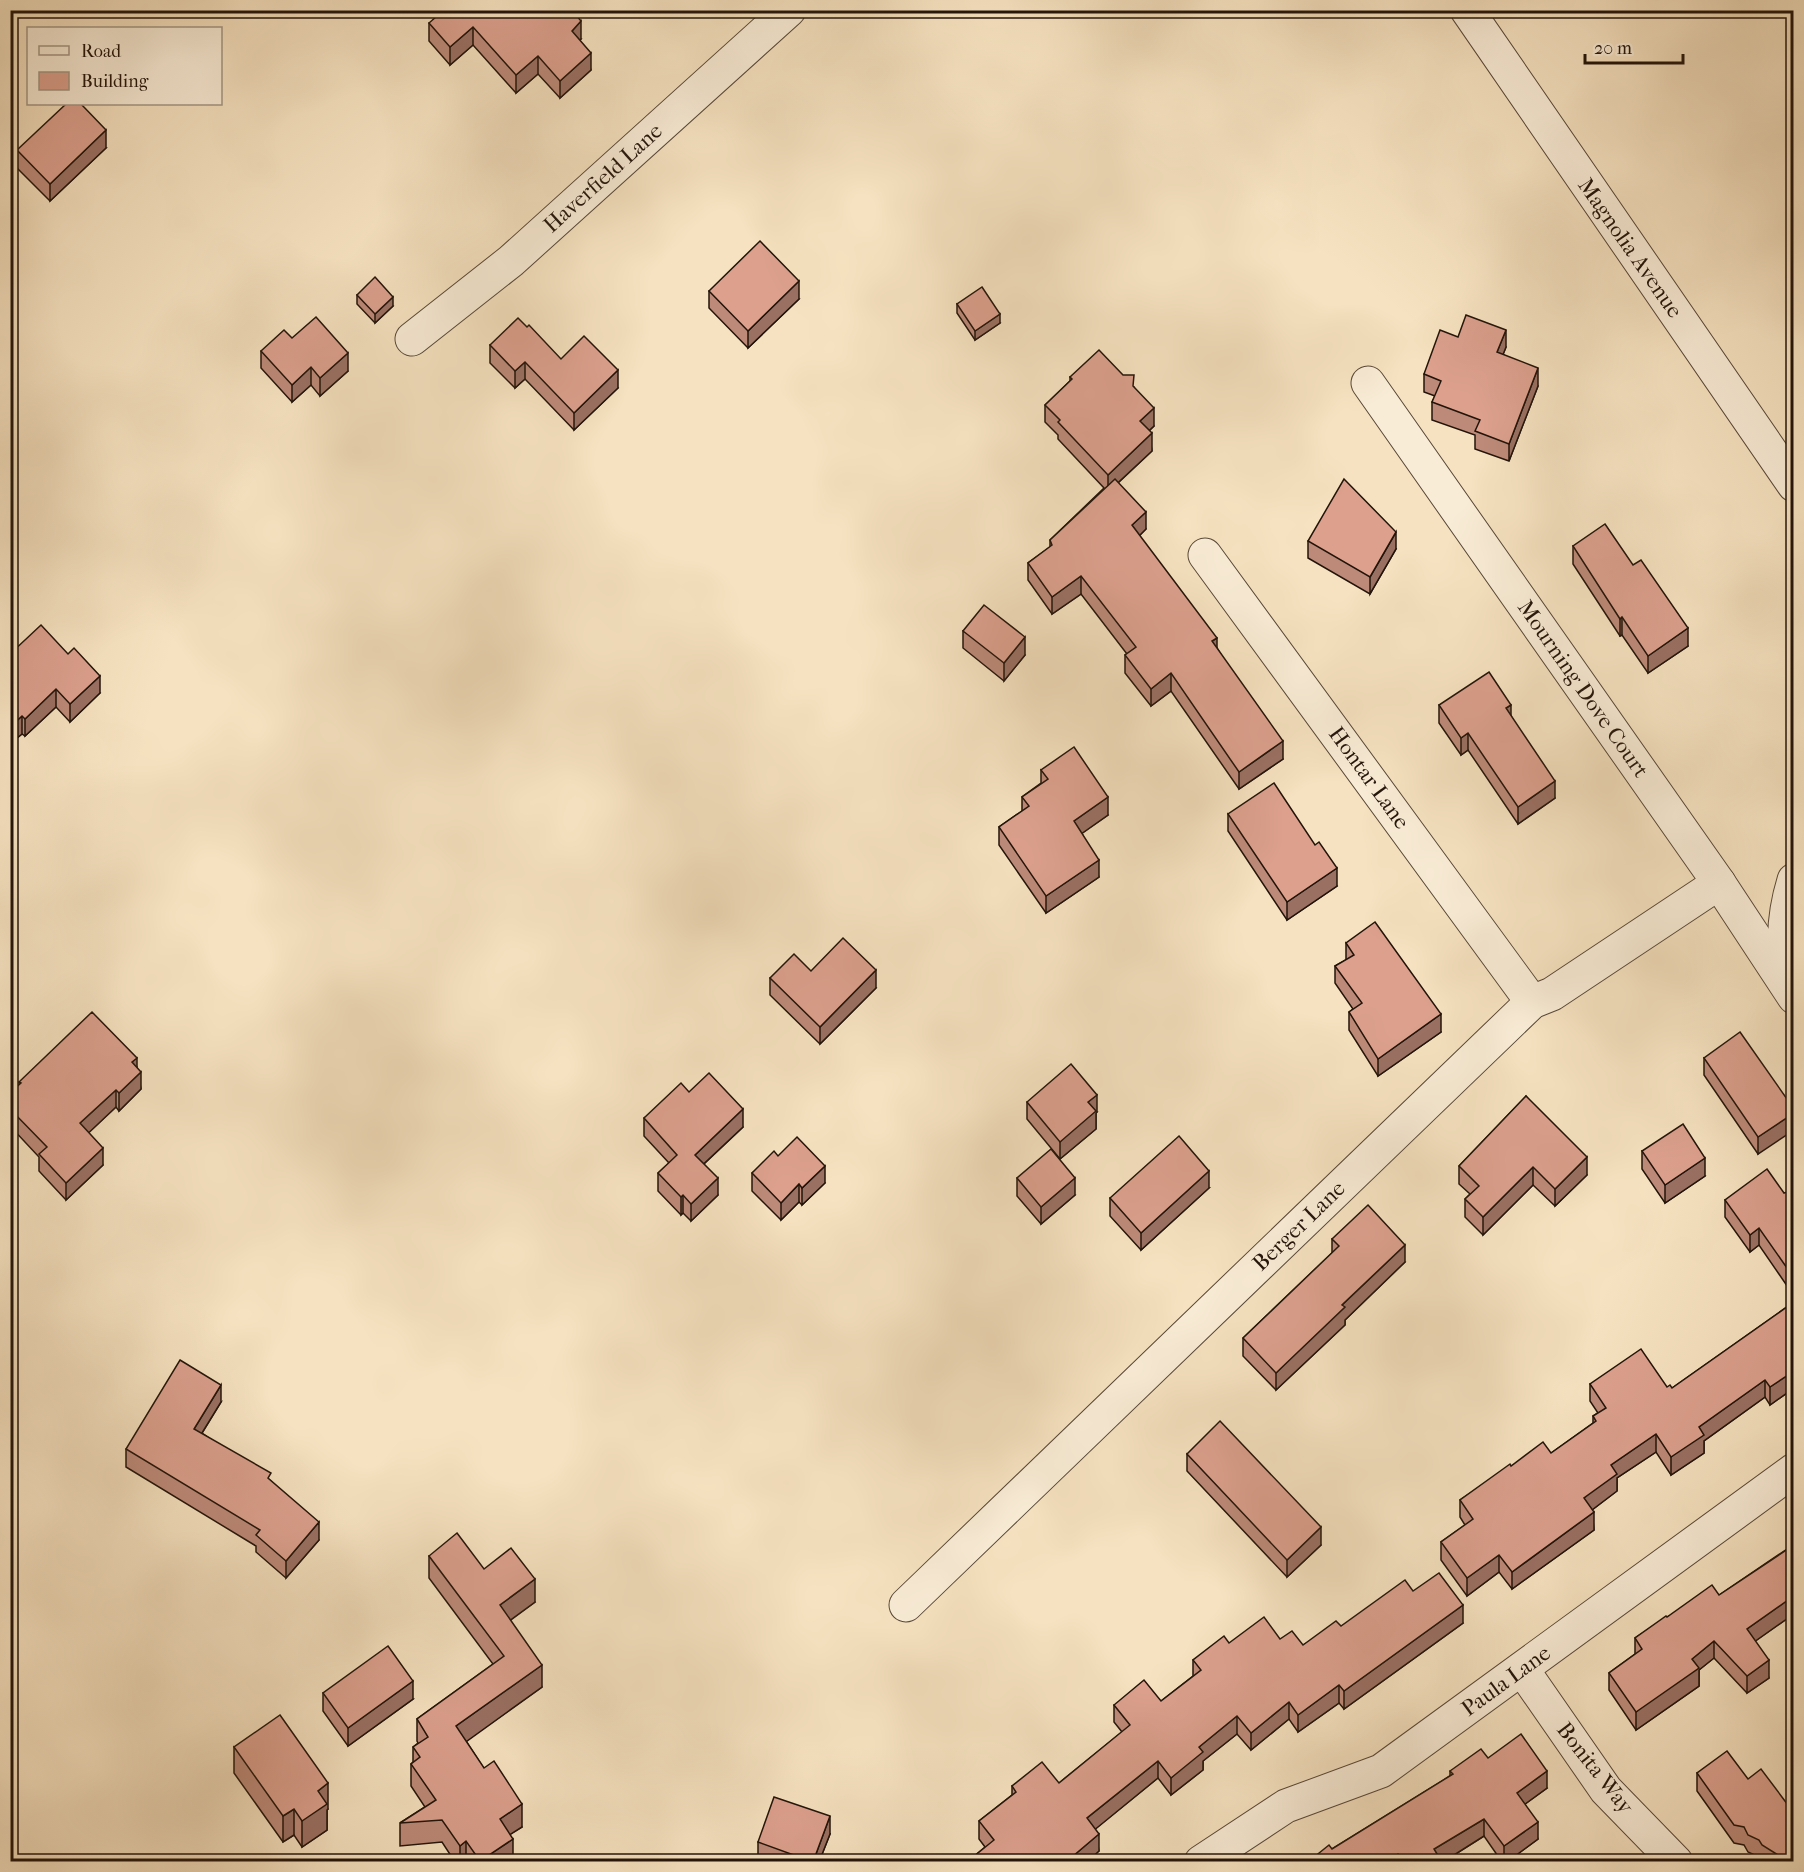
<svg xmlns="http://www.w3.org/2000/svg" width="1804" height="1872" viewBox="0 0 1804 1872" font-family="'IM FELL French Canon',serif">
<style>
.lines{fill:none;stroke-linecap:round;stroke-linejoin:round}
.minor-casing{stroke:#584838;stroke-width:35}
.tertiary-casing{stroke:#584838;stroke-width:35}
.minor{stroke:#f9ecd6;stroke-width:33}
.tertiary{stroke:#f9ecd6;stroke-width:33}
.wall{fill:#bd8a79;stroke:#23140a;stroke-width:1.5}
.shaded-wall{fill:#9a7063;stroke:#23140a;stroke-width:1.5}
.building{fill:#dca08d;stroke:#23140a;stroke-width:1.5}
.labels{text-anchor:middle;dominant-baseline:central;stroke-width:4.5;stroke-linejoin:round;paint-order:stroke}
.street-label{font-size:22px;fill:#23140a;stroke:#f9ecd6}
</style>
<rect width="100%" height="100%" fill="#f6e2c0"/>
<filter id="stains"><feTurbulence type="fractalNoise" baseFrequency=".00333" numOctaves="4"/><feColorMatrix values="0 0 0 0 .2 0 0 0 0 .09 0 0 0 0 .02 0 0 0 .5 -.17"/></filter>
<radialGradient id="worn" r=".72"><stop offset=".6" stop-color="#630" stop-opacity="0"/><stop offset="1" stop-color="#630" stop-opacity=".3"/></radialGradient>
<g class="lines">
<defs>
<g id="minor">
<polyline points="1467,10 1794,485"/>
<polyline points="412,339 511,261 789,10"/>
<polyline points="1368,383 1719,883 1794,997"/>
<polyline points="1205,555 1532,1002"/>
<polyline points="906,1605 1532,1002 1552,994 1719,883"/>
<polyline points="1522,1669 1606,1790 1676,1862"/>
<polyline points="1201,1862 1286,1806 1381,1771 1794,1470"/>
</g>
<path id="tertiary" d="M1794,880c-11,36 -14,73 0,109"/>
</defs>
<use href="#minor" class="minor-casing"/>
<use href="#tertiary" class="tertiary-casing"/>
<use href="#minor" class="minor"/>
<use href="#tertiary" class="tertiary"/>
</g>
<g class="wall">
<polygon points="429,23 581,39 580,40 591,70 560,98 538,74 516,93 473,45 450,65 429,41"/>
<polygon points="106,148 50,201 17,168 17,150"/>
<polygon points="709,291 799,299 748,348 709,308"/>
<polygon points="357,295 393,306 375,323 357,304"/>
<polygon points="957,304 1000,323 975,340 957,313"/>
<polygon points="1458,337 1506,347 1503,354 1538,386 1509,461 1475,449 1475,435 1432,420 1432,402 1435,396 1424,392 1424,374"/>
<polygon points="292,338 348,371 320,396 311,385 292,402 261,368 261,351"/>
<polygon points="490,345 561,359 618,388 574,430 525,379 515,388 490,363"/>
<polygon points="1070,377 1134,387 1154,426 1149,431 1152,451 1118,483 1146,529 1139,536 1217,648 1283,759 1239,789 1171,691 1151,706 1125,673 1125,655 1127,654 1081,594 1052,614 1028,580 1028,563 1050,547 1050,540 1104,488 1058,439 1058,435 1045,422 1045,405 1070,381"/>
<polygon points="1308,541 1396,549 1370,594 1308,558"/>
<polygon points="1573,546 1633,565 1688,646 1648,673 1622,635 1620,636 1573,564"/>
<polygon points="963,631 1025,655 1004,681 963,648"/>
<polygon points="10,654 100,693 70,722 56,707 25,736 22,734 10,744"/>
<polygon points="1439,705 1511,716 1555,798 1518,824 1468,750 1461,755 1439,723"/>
<polygon points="1041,770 1108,815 1082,833 1099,877 1046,913 999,845 999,827 1022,811 1022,797 1041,783"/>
<polygon points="1228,814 1337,886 1287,920 1228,831"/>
<polygon points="1346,943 1441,1032 1378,1076 1349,1030 1349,1012 1353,1009 1335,983 1335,966 1346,960"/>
<polygon points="811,971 876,988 820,1044 770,995 770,978"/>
<polygon points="1704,1058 1794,1109 1758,1154 1704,1075"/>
<polygon points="137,1067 141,1089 119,1111 116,1107 88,1133 103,1165 66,1200 39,1171 39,1157 10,1126 10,1093 19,1085 19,1082"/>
<polygon points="689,1092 743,1127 704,1164 718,1195 691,1221 683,1213 681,1215 658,1191 658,1173 669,1163 644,1136 644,1118"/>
<polygon points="1526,1096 1587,1175 1555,1206 1533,1185 1483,1235 1465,1217 1465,1199 1470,1194 1459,1184 1459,1166"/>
<polygon points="1027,1102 1097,1112 1096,1113 1096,1129 1060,1159 1027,1119"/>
<polygon points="1642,1151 1705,1176 1665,1203 1642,1169"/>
<polygon points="778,1156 825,1183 802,1205 799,1202 781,1220 752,1191 752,1173"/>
<polygon points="1017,1178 1075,1195 1041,1224 1017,1196"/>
<polygon points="1209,1188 1141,1250 1110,1216 1110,1198"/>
<polygon points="1784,1193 1792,1198 1794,1197 1794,1296 1759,1245 1750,1252 1725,1217 1725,1200"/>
<polygon points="1332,1239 1405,1262 1345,1320 1345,1325 1276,1390 1243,1356 1243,1338 1332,1253"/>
<polygon points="1794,1302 1794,1388 1770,1405 1765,1397 1704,1441 1704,1453 1671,1475 1656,1452 1617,1478 1617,1491 1592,1510 1594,1530 1512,1589 1499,1572 1467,1596 1441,1560 1441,1542 1465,1525 1460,1517 1460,1500 1511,1466 1551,1453 1593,1423 1593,1416 1598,1413 1590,1401 1590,1384 1667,1387 1672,1388"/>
<polygon points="221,1402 202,1433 271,1481 319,1540 286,1578 256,1552 256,1546 126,1467 126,1449"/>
<polygon points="1187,1454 1321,1545 1287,1577 1187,1471"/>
<polygon points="1794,1526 1794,1618 1790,1620 1788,1618 1755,1641 1769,1678 1747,1693 1714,1658 1699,1670 1699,1686 1636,1730 1609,1690 1609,1673 1635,1654 1635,1638 1667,1617 1719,1595 1787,1549 1787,1531"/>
<polygon points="429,1556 484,1569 535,1602 510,1620 542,1687 466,1741 522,1827 510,1834 513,1862 455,1862 442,1842 400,1846 400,1823 425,1807 411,1786 411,1764 413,1762 413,1747 418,1743 417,1741 417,1719 493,1664 429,1578"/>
<polygon points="1413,1591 1463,1623 1344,1709 1339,1703 1298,1732 1289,1719 1251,1750 1237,1734 1203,1761 1203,1770 1171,1795 1158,1778 1095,1829 1099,1851 1087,1862 967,1862 985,1847 979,1839 979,1821 1012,1795 1012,1786 1059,1783 1122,1732 1114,1722 1114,1705 1161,1701 1193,1676 1193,1660 1229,1643 1280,1639 1303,1645"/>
<polygon points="323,1693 413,1699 348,1746 323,1711"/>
<polygon points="234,1747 328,1809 327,1810 327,1830 302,1847 294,1835 283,1842 234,1773"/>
<polygon points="1488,1758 1547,1788 1525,1804 1538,1839 1507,1862 1502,1862 1484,1836 1443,1862 1308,1862 1332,1849 1450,1776 1450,1771"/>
<polygon points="1697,1773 1748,1779 1791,1809 1794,1862 1762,1862 1759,1857 1748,1852 1744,1845 1734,1843 1697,1791"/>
<polygon points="830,1834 819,1862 764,1862 758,1859 758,1842"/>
</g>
<g class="shaded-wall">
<polygon points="581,21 581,39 572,48 572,31"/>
<polygon points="473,27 473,45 450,65 450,47"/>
<polygon points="591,53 591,70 560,98 560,81"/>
<polygon points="538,56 538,74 516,93 516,75"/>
<polygon points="106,130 106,148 50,201 50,184"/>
<polygon points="799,281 799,299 748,348 748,331"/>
<polygon points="393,297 393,306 375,323 375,314"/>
<polygon points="1000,314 1000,323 975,340 975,331"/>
<polygon points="1506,330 1506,347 1497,370 1497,352"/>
<polygon points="348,353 348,371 320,396 320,378"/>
<polygon points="525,362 525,379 515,388 515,371"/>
<polygon points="311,367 311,385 292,402 292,385"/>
<polygon points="1538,368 1538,386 1509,461 1509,444"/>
<polygon points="618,370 618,388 574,430 574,413"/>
<polygon points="1154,408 1154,426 1140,439 1140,421"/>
<polygon points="1152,433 1152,451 1108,492 1108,475"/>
<polygon points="1146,512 1146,529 1132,543 1132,525"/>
<polygon points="1396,532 1396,549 1370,594 1370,577"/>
<polygon points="1081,576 1081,594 1052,614 1052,597"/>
<polygon points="1622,617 1622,635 1620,636 1620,619"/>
<polygon points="1688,628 1688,646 1648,673 1648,656"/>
<polygon points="1025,637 1025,655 1004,681 1004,663"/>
<polygon points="1217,638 1217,655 1212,641"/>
<polygon points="1171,673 1171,691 1151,706 1151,689"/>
<polygon points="100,676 100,693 70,722 70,704"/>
<polygon points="56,689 56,707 25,736 25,719"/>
<polygon points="1511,705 1511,722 1506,708"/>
<polygon points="22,716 22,734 10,744 10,727"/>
<polygon points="1468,733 1468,750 1461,755 1461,738"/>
<polygon points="1283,741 1283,759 1239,789 1239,772"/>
<polygon points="1555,781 1555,798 1518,824 1518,807"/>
<polygon points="1108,797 1108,815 1074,839 1074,821"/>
<polygon points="1099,860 1099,877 1046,913 1046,896"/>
<polygon points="1337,868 1337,886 1287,920 1287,902"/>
<polygon points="876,970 876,988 820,1044 820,1027"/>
<polygon points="1441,1014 1441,1032 1378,1076 1378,1059"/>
<polygon points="137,1058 137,1075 132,1062"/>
<polygon points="141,1072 141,1089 119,1111 119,1093"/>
<polygon points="116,1090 116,1107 80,1141 80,1123"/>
<polygon points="1097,1095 1097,1112 1096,1113 1096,1129 1060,1159 1060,1142 1088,1102"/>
<polygon points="743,1109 743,1127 695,1172 695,1155"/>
<polygon points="1794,1113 1794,1130 1758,1154 1758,1137"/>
<polygon points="103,1148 103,1165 66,1200 66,1183"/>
<polygon points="1587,1157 1587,1175 1555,1206 1555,1189"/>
<polygon points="1705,1158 1705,1176 1665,1203 1665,1185"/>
<polygon points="825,1166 825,1183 802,1205 802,1188"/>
<polygon points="1533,1167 1533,1185 1483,1235 1483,1217"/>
<polygon points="1209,1171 1209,1188 1141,1250 1141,1233"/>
<polygon points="718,1178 718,1195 691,1221 691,1204"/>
<polygon points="1075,1178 1075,1195 1041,1224 1041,1207"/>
<polygon points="799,1184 799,1202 781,1220 781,1203"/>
<polygon points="683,1195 683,1213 681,1215 681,1197"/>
<polygon points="1759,1228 1759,1245 1750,1252 1750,1235"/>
<polygon points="1405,1245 1405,1262 1345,1320 1345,1325 1276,1390 1276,1373 1342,1305"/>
<polygon points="1794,1371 1794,1388 1770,1405 1770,1387"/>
<polygon points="1765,1380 1765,1397 1704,1441 1704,1453 1671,1475 1671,1457 1699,1427"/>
<polygon points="221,1385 221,1402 194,1446 194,1429"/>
<polygon points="1656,1434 1656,1452 1617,1478 1617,1491 1584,1516 1584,1498 1611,1465"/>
<polygon points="1594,1512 1594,1530 1512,1589 1512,1572"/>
<polygon points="319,1522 319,1540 286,1578 286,1561"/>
<polygon points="1321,1527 1321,1545 1287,1577 1287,1560"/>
<polygon points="1499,1555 1499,1572 1467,1596 1467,1578"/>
<polygon points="535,1579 535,1602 500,1628 500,1605"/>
<polygon points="1788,1600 1788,1618 1747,1647 1747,1629"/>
<polygon points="1794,1600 1794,1618 1790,1620 1790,1603"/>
<polygon points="1463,1605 1463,1623 1344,1709 1344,1691"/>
<polygon points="1714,1641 1714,1658 1699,1670 1699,1686 1636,1730 1636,1712 1692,1659"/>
<polygon points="1769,1660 1769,1678 1747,1693 1747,1676"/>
<polygon points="542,1665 542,1687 456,1749 456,1726"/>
<polygon points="413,1681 413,1699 348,1746 348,1728"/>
<polygon points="1339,1685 1339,1703 1298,1732 1298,1715"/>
<polygon points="1289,1702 1289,1719 1251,1750 1251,1733"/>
<polygon points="1237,1716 1237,1734 1203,1761 1203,1770 1171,1795 1171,1778 1199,1747"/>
<polygon points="1158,1761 1158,1778 1087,1836 1087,1818"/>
<polygon points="1547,1771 1547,1788 1517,1810 1517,1793"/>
<polygon points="328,1783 328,1809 327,1810 327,1830 302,1847 302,1821 318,1791"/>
<polygon points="522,1804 522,1827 500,1841 500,1819"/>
<polygon points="294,1809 294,1835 283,1842 283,1816"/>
<polygon points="830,1816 830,1834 819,1862 813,1862"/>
<polygon points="1484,1819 1484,1836 1443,1862 1434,1862 1434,1849"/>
<polygon points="1538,1822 1538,1839 1507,1862 1504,1862 1504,1846"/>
<polygon points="1099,1834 1099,1851 1087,1862 1066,1862"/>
<polygon points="513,1839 513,1861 480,1862 480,1861"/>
<polygon points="466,1841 466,1862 460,1862 460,1846"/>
<polygon points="1794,1853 1794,1862 1789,1862 1789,1857"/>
<polygon points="1398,1854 1398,1862 1385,1862"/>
</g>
<g class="building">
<polygon points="444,10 572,10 581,21 572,31 591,53 560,81 538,56 516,75 473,27 450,47 429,23"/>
<polygon points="66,104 81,104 106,130 50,184 17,150"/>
<polygon points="760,241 799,281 748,331 709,291"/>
<polygon points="375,277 393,297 375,314 357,295"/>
<polygon points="982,287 1000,314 975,331 957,304"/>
<polygon points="1466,315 1506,330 1497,352 1538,368 1509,444 1475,431 1480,420 1432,402 1441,381 1424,374 1440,330 1458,337"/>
<polygon points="316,317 348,353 320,378 311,367 292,385 261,351 284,330 292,338"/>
<polygon points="518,318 527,327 529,325 561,359 584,336 618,370 574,413 525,362 515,371 490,345"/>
<polygon points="1099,350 1123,375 1134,375 1133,386 1154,408 1140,421 1152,433 1108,475 1058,422 1060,420 1045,405 1072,379 1070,377"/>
<polygon points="1115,479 1146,512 1132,525 1217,638 1212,641 1283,741 1239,772 1171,673 1151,689 1125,655 1136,647 1081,576 1052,597 1028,563 1052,545 1050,540"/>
<polygon points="1344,479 1396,532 1370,577 1308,541"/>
<polygon points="1605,524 1633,565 1641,560 1688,628 1648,656 1622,617 1620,619 1573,546"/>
<polygon points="984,605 1025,637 1004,663 963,631"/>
<polygon points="41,625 68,654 74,648 100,676 70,704 56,689 25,719 22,716 10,727 10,654"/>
<polygon points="1489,672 1511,705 1506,708 1555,781 1518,807 1468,733 1461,738 1439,705"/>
<polygon points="1074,747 1108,797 1074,821 1099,860 1046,896 999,827 1029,806 1022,797 1048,779 1041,770"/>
<polygon points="1274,783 1315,845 1319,842 1337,868 1287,902 1228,814"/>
<polygon points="1375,922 1441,1014 1378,1059 1349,1012 1362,1003 1335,966 1354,955 1346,943"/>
<polygon points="843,938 876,970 820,1027 770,978 794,954 811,971"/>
<polygon points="92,1012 137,1058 132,1062 141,1072 119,1093 116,1090 80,1123 103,1148 66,1183 39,1154 47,1147 10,1109 10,1093 21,1083 19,1082"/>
<polygon points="1740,1032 1794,1109 1794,1113 1758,1137 1704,1058"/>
<polygon points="1071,1064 1097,1095 1088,1102 1096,1111 1060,1142 1027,1102"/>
<polygon points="709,1073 743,1109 695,1155 718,1178 691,1204 683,1195 681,1197 658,1173 677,1155 644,1118 681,1083 689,1092"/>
<polygon points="1526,1096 1587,1157 1555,1189 1533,1167 1483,1217 1465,1199 1479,1186 1459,1166"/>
<polygon points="1683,1124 1705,1158 1665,1185 1642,1151"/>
<polygon points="1179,1136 1209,1171 1141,1233 1110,1198"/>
<polygon points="797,1137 825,1166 802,1188 799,1184 781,1203 752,1173 774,1151 778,1156"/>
<polygon points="1051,1149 1075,1178 1041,1207 1017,1178"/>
<polygon points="1767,1169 1784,1193 1787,1192 1792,1198 1794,1197 1794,1278 1759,1228 1750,1235 1725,1200"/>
<polygon points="1368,1205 1405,1245 1342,1305 1345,1307 1276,1373 1243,1338 1339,1246 1332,1239"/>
<polygon points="1794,1302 1794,1353 1792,1354 1794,1356 1794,1371 1770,1387 1765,1380 1699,1427 1704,1435 1671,1457 1656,1434 1611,1465 1617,1474 1584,1498 1594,1512 1512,1572 1499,1555 1467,1578 1441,1542 1473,1519 1460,1500 1510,1464 1511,1466 1543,1442 1551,1453 1596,1421 1593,1416 1606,1408 1590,1384 1641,1349 1667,1387 1670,1385 1672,1388"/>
<polygon points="180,1360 221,1385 194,1429 271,1473 268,1478 319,1522 286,1561 256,1535 260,1530 126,1449"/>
<polygon points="1220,1421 1321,1527 1287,1560 1187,1454"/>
<polygon points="1794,1526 1794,1541 1787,1531"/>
<polygon points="457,1533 484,1569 511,1548 535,1579 500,1605 542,1665 456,1726 484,1768 494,1761 522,1804 500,1819 513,1839 480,1861 466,1841 460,1846 442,1820 400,1823 436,1800 411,1764 420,1757 413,1747 428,1737 417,1719 504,1656 429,1556"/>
<polygon points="1794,1545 1794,1600 1790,1603 1788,1600 1747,1629 1769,1660 1747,1676 1714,1641 1692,1659 1699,1668 1636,1712 1609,1673 1642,1649 1635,1638 1666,1616 1667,1617 1712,1585 1719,1595"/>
<polygon points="1439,1573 1463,1605 1344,1691 1339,1685 1298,1715 1289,1702 1251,1733 1237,1716 1199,1747 1203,1752 1171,1778 1158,1761 1087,1818 1099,1834 1066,1862 967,1862 994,1840 979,1821 1016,1792 1012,1786 1042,1762 1059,1783 1130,1725 1114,1705 1144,1680 1161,1701 1201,1670 1193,1660 1224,1636 1229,1643 1264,1617 1280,1639 1292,1631 1303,1645 1336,1621 1341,1626 1405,1580 1413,1591"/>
<polygon points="388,1646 413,1681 348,1728 323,1693"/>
<polygon points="280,1715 328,1783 318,1791 327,1804 302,1821 294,1809 283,1816 234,1747"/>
<polygon points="1521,1734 1547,1771 1517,1793 1538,1822 1504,1846 1484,1819 1434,1849 1442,1862 1402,1862 1398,1854 1385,1862 1308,1862 1329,1845 1332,1849 1453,1774 1450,1771 1481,1749 1488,1758"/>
<polygon points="1727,1751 1748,1779 1761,1769 1791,1809 1794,1808 1794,1853 1789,1857 1778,1855 1762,1845 1759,1840 1748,1835 1744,1827 1734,1825 1697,1773"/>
<polygon points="774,1797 830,1816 813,1862 758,1842"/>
<polygon points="1287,1856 1291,1862 1280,1862"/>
</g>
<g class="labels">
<g class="street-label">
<text transform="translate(603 178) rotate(-42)">Haverfield Lane</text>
<text transform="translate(1630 248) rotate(55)">Magnolia Avenue</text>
<text transform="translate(1583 689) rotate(55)">Mourning Dove Court</text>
<text transform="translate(1369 778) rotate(54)">Hontar Lane</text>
<text transform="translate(1299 1226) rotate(-44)">Berger Lane</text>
<text transform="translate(1506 1681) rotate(-36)">Paula Lane</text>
<text transform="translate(1595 1768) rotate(52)">Bonita Way</text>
</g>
</g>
<rect width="1804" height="1872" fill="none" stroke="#f6e2c0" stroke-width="36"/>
<rect x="12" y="12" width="1780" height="1848" fill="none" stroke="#23140a" stroke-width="3"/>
<rect x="18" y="18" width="1768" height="1836" fill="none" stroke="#23140a" stroke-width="1.5"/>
<rect x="27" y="27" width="195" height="78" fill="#f9ecd6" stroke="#a39684" stroke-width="1.5"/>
<rect x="39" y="46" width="30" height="9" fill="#f9ecd6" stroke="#a39684" stroke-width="1.5"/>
<text x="81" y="57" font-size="18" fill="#23140a">Road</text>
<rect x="39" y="72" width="30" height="18" fill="#dca08d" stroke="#a39684" stroke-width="1.5"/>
<text x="81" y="87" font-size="18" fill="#23140a">Building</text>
<path d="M1585 54v9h98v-9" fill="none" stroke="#23140a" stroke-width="3"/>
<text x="1594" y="54" font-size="18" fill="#23140a" stroke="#f9ecd6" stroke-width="4.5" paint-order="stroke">20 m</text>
<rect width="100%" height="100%" filter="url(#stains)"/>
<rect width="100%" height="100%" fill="url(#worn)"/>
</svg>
